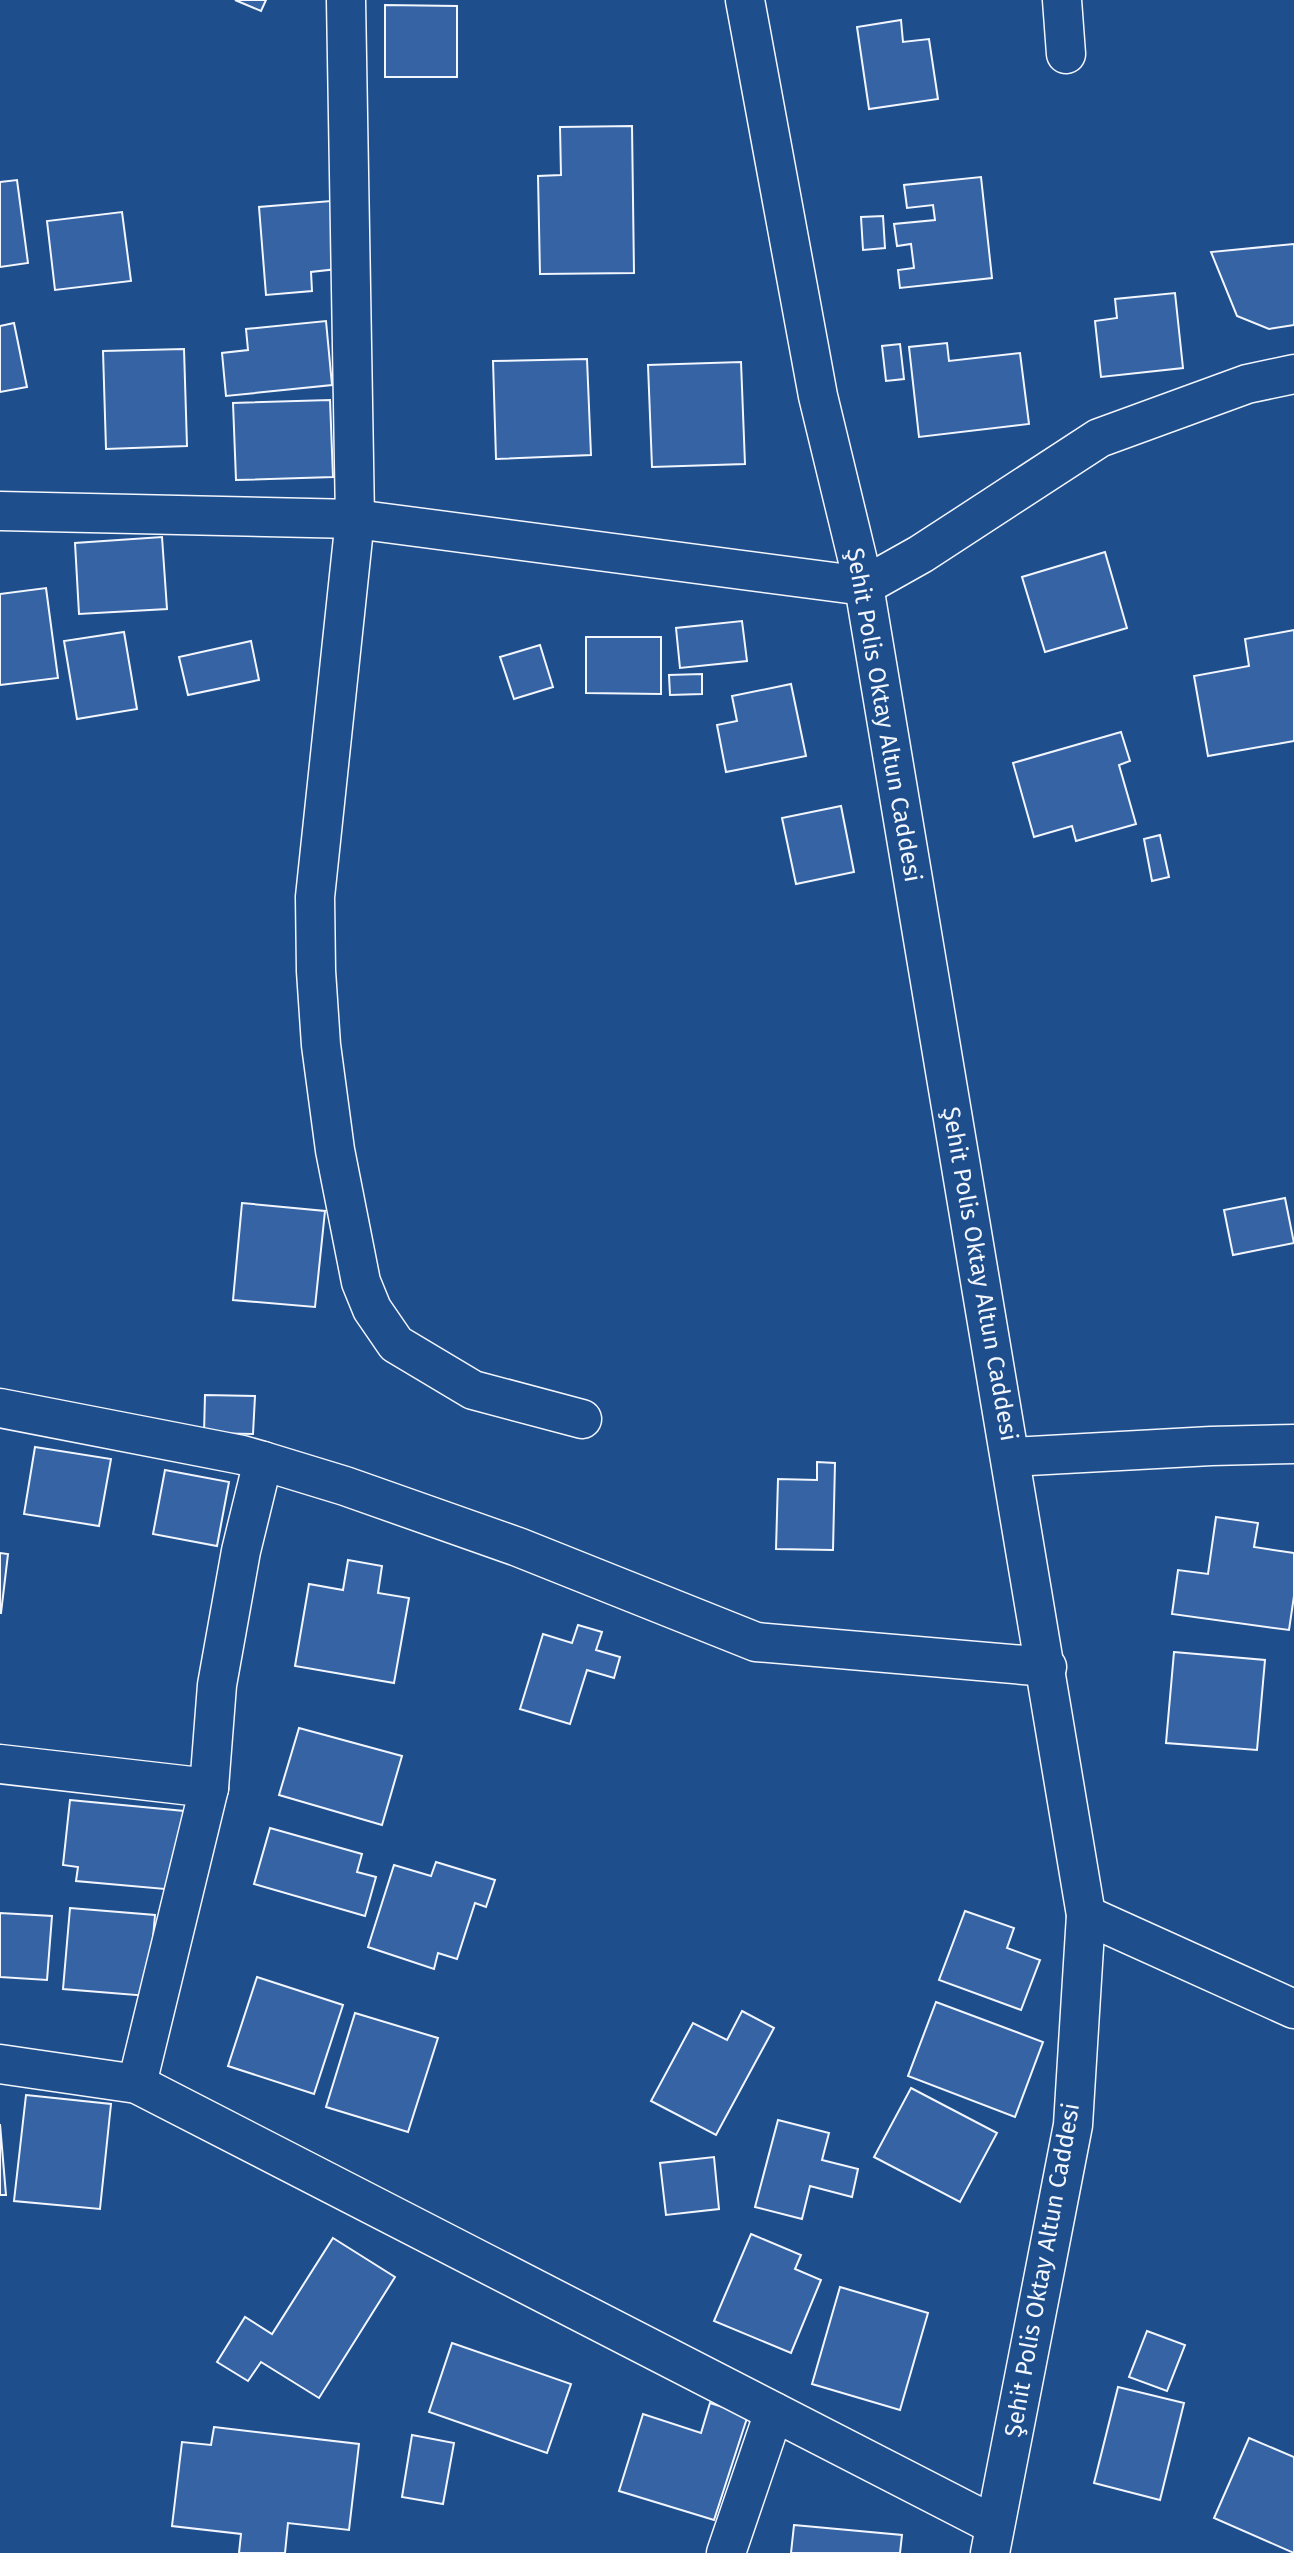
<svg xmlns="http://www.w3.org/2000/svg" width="1294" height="2553" viewBox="0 0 1294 2553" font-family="'Fira Sans',sans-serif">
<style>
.building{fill:#3563a3;stroke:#f2f6ff;stroke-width:2}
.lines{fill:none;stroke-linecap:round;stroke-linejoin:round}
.minor-casing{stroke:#f2f6ff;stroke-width:41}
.minor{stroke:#1f4e8c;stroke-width:38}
.labels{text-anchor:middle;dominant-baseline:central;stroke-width:5;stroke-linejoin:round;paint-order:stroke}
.street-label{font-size:24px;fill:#f2f6ff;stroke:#1f4e8c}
</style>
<rect width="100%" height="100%" fill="#1f4e8c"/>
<g class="building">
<polygon points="235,0 266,0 261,11"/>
<polygon points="385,5 457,6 457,77 385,77"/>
<polygon points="901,20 903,42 929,39 938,99 869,109 857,27"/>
<polygon points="632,126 634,273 540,274 538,176 561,175 560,127"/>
<polygon points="981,177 992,278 900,288 898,270 914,268 911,244 897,246 894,224 935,220 933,205 907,208 904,185"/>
<polygon points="17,180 28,263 0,267 0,182"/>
<polygon points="331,201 337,269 311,272 312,291 266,295 259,207"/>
<polygon points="122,212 131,281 55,290 47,221"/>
<polygon points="883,216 885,248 863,250 861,217"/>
<polygon points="1294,244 1294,325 1269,329 1237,316 1211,252"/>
<polygon points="1175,293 1183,368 1101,377 1095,321 1117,318 1115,299"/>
<polygon points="326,321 332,385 226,396 222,353 248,350 246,329"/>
<polygon points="14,323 27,387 0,392 0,326"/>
<polygon points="947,343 949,361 1020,353 1029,424 919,437 909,347"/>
<polygon points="900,344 904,379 886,381 882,346"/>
<polygon points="184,349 187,446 106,449 103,351"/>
<polygon points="587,359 591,455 496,459 493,361"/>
<polygon points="741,362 745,464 652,467 648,365"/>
<polygon points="330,400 333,477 236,480 233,403"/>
<polygon points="162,537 167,609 79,614 75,543"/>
<polygon points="1105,552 1127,628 1045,652 1022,577"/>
<polygon points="46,588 58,678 0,685 0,594"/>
<polygon points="742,621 747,661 680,668 676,628"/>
<polygon points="1294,630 1294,741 1208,756 1194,676 1249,666 1245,639"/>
<polygon points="124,632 137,709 77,719 64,641"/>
<polygon points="586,637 661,637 661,694 586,693"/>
<polygon points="251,641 259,680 188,695 179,657"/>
<polygon points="540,645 553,687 514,699 500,657"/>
<polygon points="702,674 702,694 670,695 669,675"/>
<polygon points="791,684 806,756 726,772 717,725 737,721 732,696"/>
<polygon points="1121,732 1130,761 1119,765 1136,824 1076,841 1072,826 1034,837 1013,763"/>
<polygon points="841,806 854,872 796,884 782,818"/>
<polygon points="1160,835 1169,877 1152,881 1144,839"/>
<polygon points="1285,1198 1294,1243 1233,1255 1224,1210"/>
<polygon points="242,1203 325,1211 315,1307 233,1300"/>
<polygon points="205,1395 255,1396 253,1434 204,1433"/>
<polygon points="35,1447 111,1459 99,1526 24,1514"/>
<polygon points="817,1462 835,1463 833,1550 776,1549 778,1479 817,1480"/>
<polygon points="165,1470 229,1482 217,1546 153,1534"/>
<polygon points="1216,1517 1258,1523 1254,1547 1294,1553 1294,1596 1289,1630 1172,1614 1178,1570 1208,1574"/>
<polygon points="0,1553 8,1554 1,1613 0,1613"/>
<polygon points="348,1560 382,1566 378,1593 409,1598 394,1683 295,1666 309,1584 343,1590"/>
<polygon points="578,1625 602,1632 596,1650 620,1657 614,1678 587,1670 570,1724 520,1709 543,1634 572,1643"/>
<polygon points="1174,1652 1265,1660 1257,1750 1166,1743"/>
<polygon points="299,1728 402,1756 382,1825 279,1795"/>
<polygon points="70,1800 184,1811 176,1890 76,1881 78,1867 63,1865"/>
<polygon points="270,1828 362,1854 357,1872 376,1877 365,1916 254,1884"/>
<polygon points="436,1862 495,1880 486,1907 475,1903 457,1959 438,1953 434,1969 368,1947 394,1865 431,1876"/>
<polygon points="70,1908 155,1915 148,1996 63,1989"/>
<polygon points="965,1911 1014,1928 1007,1948 1040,1960 1021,2010 939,1980"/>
<polygon points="0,1913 52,1916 47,1980 0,1977"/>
<polygon points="257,1977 343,2005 314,2094 228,2066"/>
<polygon points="936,2002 1043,2042 1015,2117 908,2076"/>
<polygon points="742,2011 774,2028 716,2135 651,2101 693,2023 727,2040"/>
<polygon points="355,2013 438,2038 408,2132 326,2107"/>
<polygon points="911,2088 997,2133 960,2202 874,2157"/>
<polygon points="26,2095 111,2104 100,2209 14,2201"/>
<polygon points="778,2120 829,2133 822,2160 858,2169 852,2197 810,2186 802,2219 755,2207"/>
<polygon points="0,2124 6,2195 0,2195"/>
<polygon points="714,2157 719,2209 666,2215 660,2163"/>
<polygon points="751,2234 801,2255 795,2269 821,2280 791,2353 714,2321"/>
<polygon points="333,2238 395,2277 319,2398 261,2362 248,2381 217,2362 245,2317 272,2334"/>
<polygon points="840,2287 928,2313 900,2410 812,2384"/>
<polygon points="1147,2331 1185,2345 1167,2391 1129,2377"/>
<polygon points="452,2343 571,2384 547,2453 429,2412"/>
<polygon points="1118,2387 1184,2403 1160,2500 1094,2483"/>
<polygon points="710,2403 748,2415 714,2520 619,2491 643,2414 701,2433"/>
<polygon points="214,2427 359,2444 349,2530 288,2523 285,2553 239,2553 241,2534 172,2526 182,2442 211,2445"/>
<polygon points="412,2435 454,2443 443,2504 402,2497"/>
<polygon points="1249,2438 1294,2457 1294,2553 1214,2518"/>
<polygon points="794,2525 902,2535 900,2553 791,2553"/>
</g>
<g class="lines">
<defs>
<g id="minor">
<polyline points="346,0 355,519 315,897 316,971 321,1045 335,1150 361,1282 372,1309 396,1344 473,1390 582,1419"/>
<polyline points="745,0 818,396 864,586 1086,1915 1073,2125 990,2553"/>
<polyline points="1062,0 1066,54"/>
<polyline points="0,511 355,519 864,586 921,554 1099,438 1247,384 1294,374"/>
<polyline points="0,1408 242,1455 263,1461 241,1551 217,1685 209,1788 137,2084"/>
<polyline points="1011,1457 1211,1446 1294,1444"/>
<polyline points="263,1461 345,1486 518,1547 756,1642 1047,1667"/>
<polyline points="0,1764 209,1788"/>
<polyline points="1086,1915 1294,2009"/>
<polyline points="0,2064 137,2084 994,2525"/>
<polyline points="726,2553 774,2412"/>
</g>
</defs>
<use href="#minor" class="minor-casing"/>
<use href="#minor" class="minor"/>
</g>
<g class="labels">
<g class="street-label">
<text transform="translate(884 715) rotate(80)">Şehit Polis Oktay Altun Caddesi</text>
<text transform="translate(980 1274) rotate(80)">Şehit Polis Oktay Altun Caddesi</text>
<text transform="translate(1042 2270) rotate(-80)">Şehit Polis Oktay Altun Caddesi</text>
</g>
</g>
</svg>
